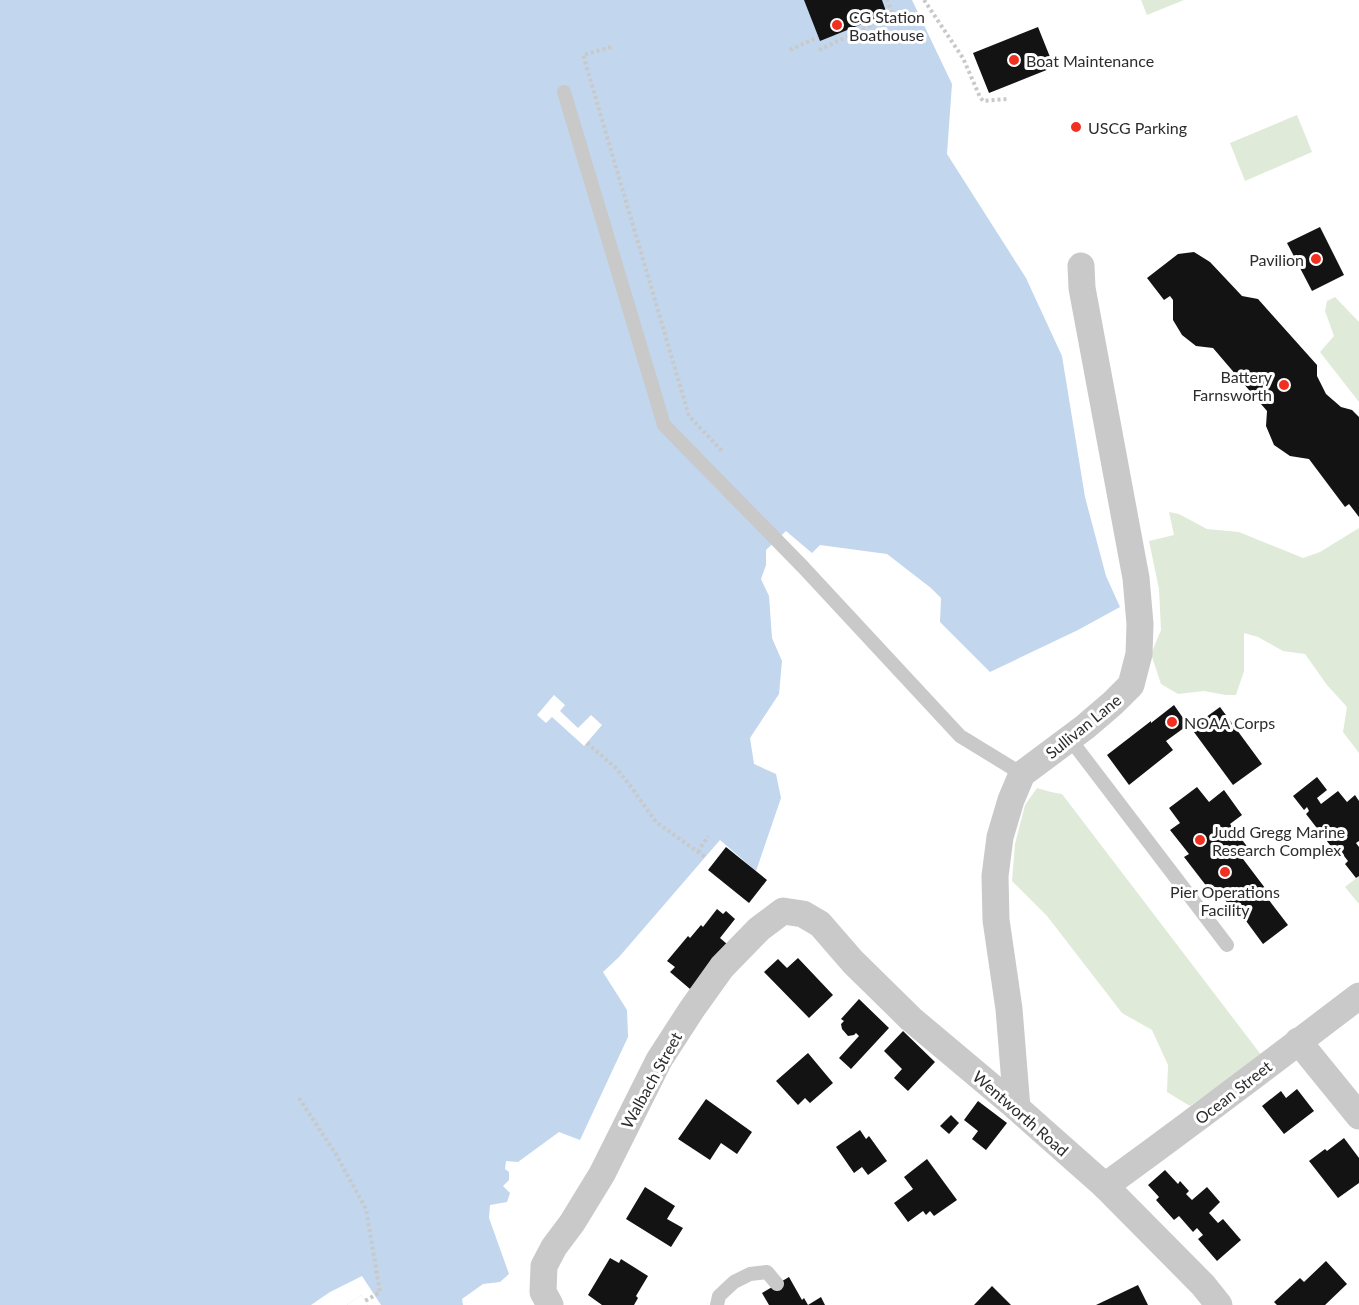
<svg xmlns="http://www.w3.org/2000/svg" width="1359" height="1305" viewBox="0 0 1359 1305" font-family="Lato,sans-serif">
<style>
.green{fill:#dfebd8}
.water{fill:#c2d6ed}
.pier{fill:#fff}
.building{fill:#131313}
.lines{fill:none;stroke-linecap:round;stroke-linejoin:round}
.path{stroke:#c9c9c9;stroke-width:4;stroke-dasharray:3 3;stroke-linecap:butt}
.service{stroke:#c9c9c9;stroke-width:14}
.minor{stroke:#c9c9c9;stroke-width:27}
.poi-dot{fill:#f03121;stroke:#fff;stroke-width:2}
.labels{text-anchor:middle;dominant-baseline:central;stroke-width:6;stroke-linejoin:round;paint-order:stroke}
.poi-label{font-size:16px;fill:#2c2c2c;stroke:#fff;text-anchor:start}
.street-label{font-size:16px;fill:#2c2c2c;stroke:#fff}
</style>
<rect width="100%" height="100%" fill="#fff"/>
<g class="green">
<polygon points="1141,0 1184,0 1147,15"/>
<polygon points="1297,115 1312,152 1245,181 1230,143"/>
<polygon points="1335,297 1359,322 1359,402 1320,352 1334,336 1325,311 1327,301"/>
<polygon points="1169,512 1179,514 1207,529 1239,532 1303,558 1320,552 1359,528 1359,753 1343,732 1347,707 1327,685 1305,654 1283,651 1258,637 1244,633 1244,671 1236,695 1226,695 1204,691 1178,694 1161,684 1151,654 1161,630 1159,589 1149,541 1174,535"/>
<polygon points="1037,788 1051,792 1062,794 1262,1056 1190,1106 1167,1092 1168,1065 1152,1030 1122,1013 1047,916 1012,881 1015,844 1025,805"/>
<polygon points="1359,876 1359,904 1345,887"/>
</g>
<polygon class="water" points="0,0 912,0 952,84 947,154 1026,278 1062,356 1085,497 1106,576 1120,607 1078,630 990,672 940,622 941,598 931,588 887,554 820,545 812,553 786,531 766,550 766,565 761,579 769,596 772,638 782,661 779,694 750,738 754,764 776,774 781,798 756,871 720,840 619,957 603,972 627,1010 628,1037 580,1140 559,1132 518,1162 506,1161 505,1169 509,1172 509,1180 503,1186 510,1193 507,1202 490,1205 489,1218 509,1274 500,1282 483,1284 462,1299 463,1305 368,1305 361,1295 347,1305 0,1305"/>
<g class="pier">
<polygon points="554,695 565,705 560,711 578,728 591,715 602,725 584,746 552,717 546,723 537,715"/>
<polygon points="362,1276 381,1305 368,1305 361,1295 347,1305 311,1305 330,1292"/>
</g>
<g class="building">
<polygon points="804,0 882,0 887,14 820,41"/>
<polygon points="1038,27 1054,67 989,93 973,53"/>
<polygon points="1320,227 1344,275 1312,291 1287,243"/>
<polygon points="1194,252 1210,262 1242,296 1258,299 1317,365 1317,376 1326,394 1341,407 1352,410 1359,417 1359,517 1349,504 1345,507 1309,459 1290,456 1274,445 1266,426 1267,411 1213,348 1196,346 1182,335 1173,320 1173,300 1170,296 1164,300 1147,278 1178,254"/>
<polygon points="1174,705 1188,725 1166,741 1173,750 1129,785 1107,755 1151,721 1151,723"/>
<polygon points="1220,707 1262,764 1233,785 1191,728"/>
<polygon points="1317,777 1327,790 1317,798 1321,804 1338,791 1347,802 1355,795 1359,801 1359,841 1356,843 1359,847 1359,876 1356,878 1345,864 1348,861 1344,856 1340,858 1306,814 1309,811 1307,807 1304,810 1293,796"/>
<polygon points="1197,787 1209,802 1224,790 1242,815 1230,824 1249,849 1240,855 1265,888 1262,891 1288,925 1263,944 1238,910 1235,913 1216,888 1211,892 1184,857 1189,854 1170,830 1180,823 1169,808"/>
<polygon points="726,847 767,880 749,903 708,870"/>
<polygon points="717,909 723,914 726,911 735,919 720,938 727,944 690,989 670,972 675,967 667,961 688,936 690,938 701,925 703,927"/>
<polygon points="798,958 833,995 809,1018 764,972 778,959 787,968"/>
<polygon points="859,999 889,1028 851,1069 839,1058 859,1036 856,1033 854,1035 848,1036 842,1029 841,1024 844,1021 841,1019"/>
<polygon points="903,1031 935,1062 908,1091 894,1078 902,1069 884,1051"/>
<polygon points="808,1053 833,1083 810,1103 805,1098 798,1105 776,1081"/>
<polygon points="1297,1089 1314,1111 1284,1134 1262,1106 1281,1091 1286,1098"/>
<polygon points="706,1099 752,1132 737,1154 721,1143 710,1160 678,1139"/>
<polygon points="978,1101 1007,1123 986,1150 972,1139 978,1131 964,1120"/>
<polygon points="951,1115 959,1123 949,1134 940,1126"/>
<polygon points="860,1130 866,1139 869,1136 887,1161 868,1175 862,1167 854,1173 836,1147"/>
<polygon points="1344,1138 1359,1158 1359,1183 1338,1198 1309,1161 1325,1149 1327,1151"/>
<polygon points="927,1159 957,1200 934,1216 930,1211 926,1215 923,1211 908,1222 894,1203 913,1189 904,1177"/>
<polygon points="1165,1170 1178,1184 1180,1181 1189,1191 1186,1194 1192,1200 1207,1187 1220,1202 1209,1213 1218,1223 1223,1219 1241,1240 1217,1261 1198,1239 1203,1235 1197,1228 1193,1232 1179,1216 1174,1220 1156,1200 1159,1197 1148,1185"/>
<polygon points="645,1187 675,1206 667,1219 683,1228 671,1247 626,1219"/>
<polygon points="610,1258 619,1263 621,1259 648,1276 636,1296 638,1298 634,1305 602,1305 588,1295"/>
<polygon points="1326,1261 1347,1284 1325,1305 1277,1305 1274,1302 1300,1278 1304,1282"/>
<polygon points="789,1277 802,1300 804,1298 808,1305 821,1297 825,1305 769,1305 762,1293"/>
<polygon points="1138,1285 1148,1305 1096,1305"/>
<polygon points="992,1286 1011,1305 974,1305"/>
</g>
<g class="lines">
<g class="path">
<polyline points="924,0 963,58 980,97 983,101 1008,99"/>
<polyline points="611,47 583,55 689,416 722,451"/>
<polyline points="790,50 818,37"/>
<polyline points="819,50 893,15 887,0"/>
<polyline points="587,743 617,769 632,788 656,822 705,857"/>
<polyline points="698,852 708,836"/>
<polyline points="299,1098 337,1156 366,1209 380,1292 365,1301"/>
</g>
<g class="service">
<polyline points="564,92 664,425 803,567 960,736 1022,774"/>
<polyline points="1070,739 1227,945"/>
<polyline points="717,1305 719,1296 734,1282 750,1274 767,1272 777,1284"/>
</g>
<g class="minor">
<polyline points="1298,1041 1359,1116"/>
<polyline points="1017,1108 1009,1009 996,920 995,876 1000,837 1011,800 1022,774 1085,727 1113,703 1131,685 1139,654 1140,624 1136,578 1082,288 1081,266"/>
<path d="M1105,1186c86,-62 170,-126 254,-190"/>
<polyline points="550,1305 543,1292 544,1266 554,1247 572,1223 602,1174 659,1060 692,1009 722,967 759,929 783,911 803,914 820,924 853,962 911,1019 1017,1108 1105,1186 1203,1285 1219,1305"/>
</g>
</g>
<g class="poi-dot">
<circle cx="837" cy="25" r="6"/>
<circle cx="1014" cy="60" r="6"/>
<circle cx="1076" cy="127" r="6"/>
<circle cx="1316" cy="259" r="6"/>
<circle cx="1284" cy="385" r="6"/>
<circle cx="1172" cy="722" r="6"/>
<circle cx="1200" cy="840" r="6"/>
<circle cx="1225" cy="872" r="6"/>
</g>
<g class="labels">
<g class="poi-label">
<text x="849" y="16">CG Station<tspan x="849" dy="18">Boathouse</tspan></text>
<text x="1026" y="60">Boat Maintenance</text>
<text x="1088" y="127">USCG Parking</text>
<text x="1304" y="259" text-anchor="end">Pavilion</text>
<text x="1272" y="376" text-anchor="end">Battery<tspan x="1272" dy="18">Farnsworth</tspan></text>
<text x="1184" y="722">NOAA Corps</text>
<text x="1212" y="831">Judd Gregg Marine<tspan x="1212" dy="18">Research Complex</tspan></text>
<text x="1225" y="891" text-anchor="middle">Pier Operations<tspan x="1225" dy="18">Facility</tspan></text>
</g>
<g class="street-label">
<text transform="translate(1083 726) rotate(-39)">Sullivan Lane</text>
<text transform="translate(651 1080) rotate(-61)">Walbach Street</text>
<text transform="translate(1233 1092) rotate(-38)">Ocean Street</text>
<text transform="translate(1021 1113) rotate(41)">Wentworth Road</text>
</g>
</g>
</svg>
